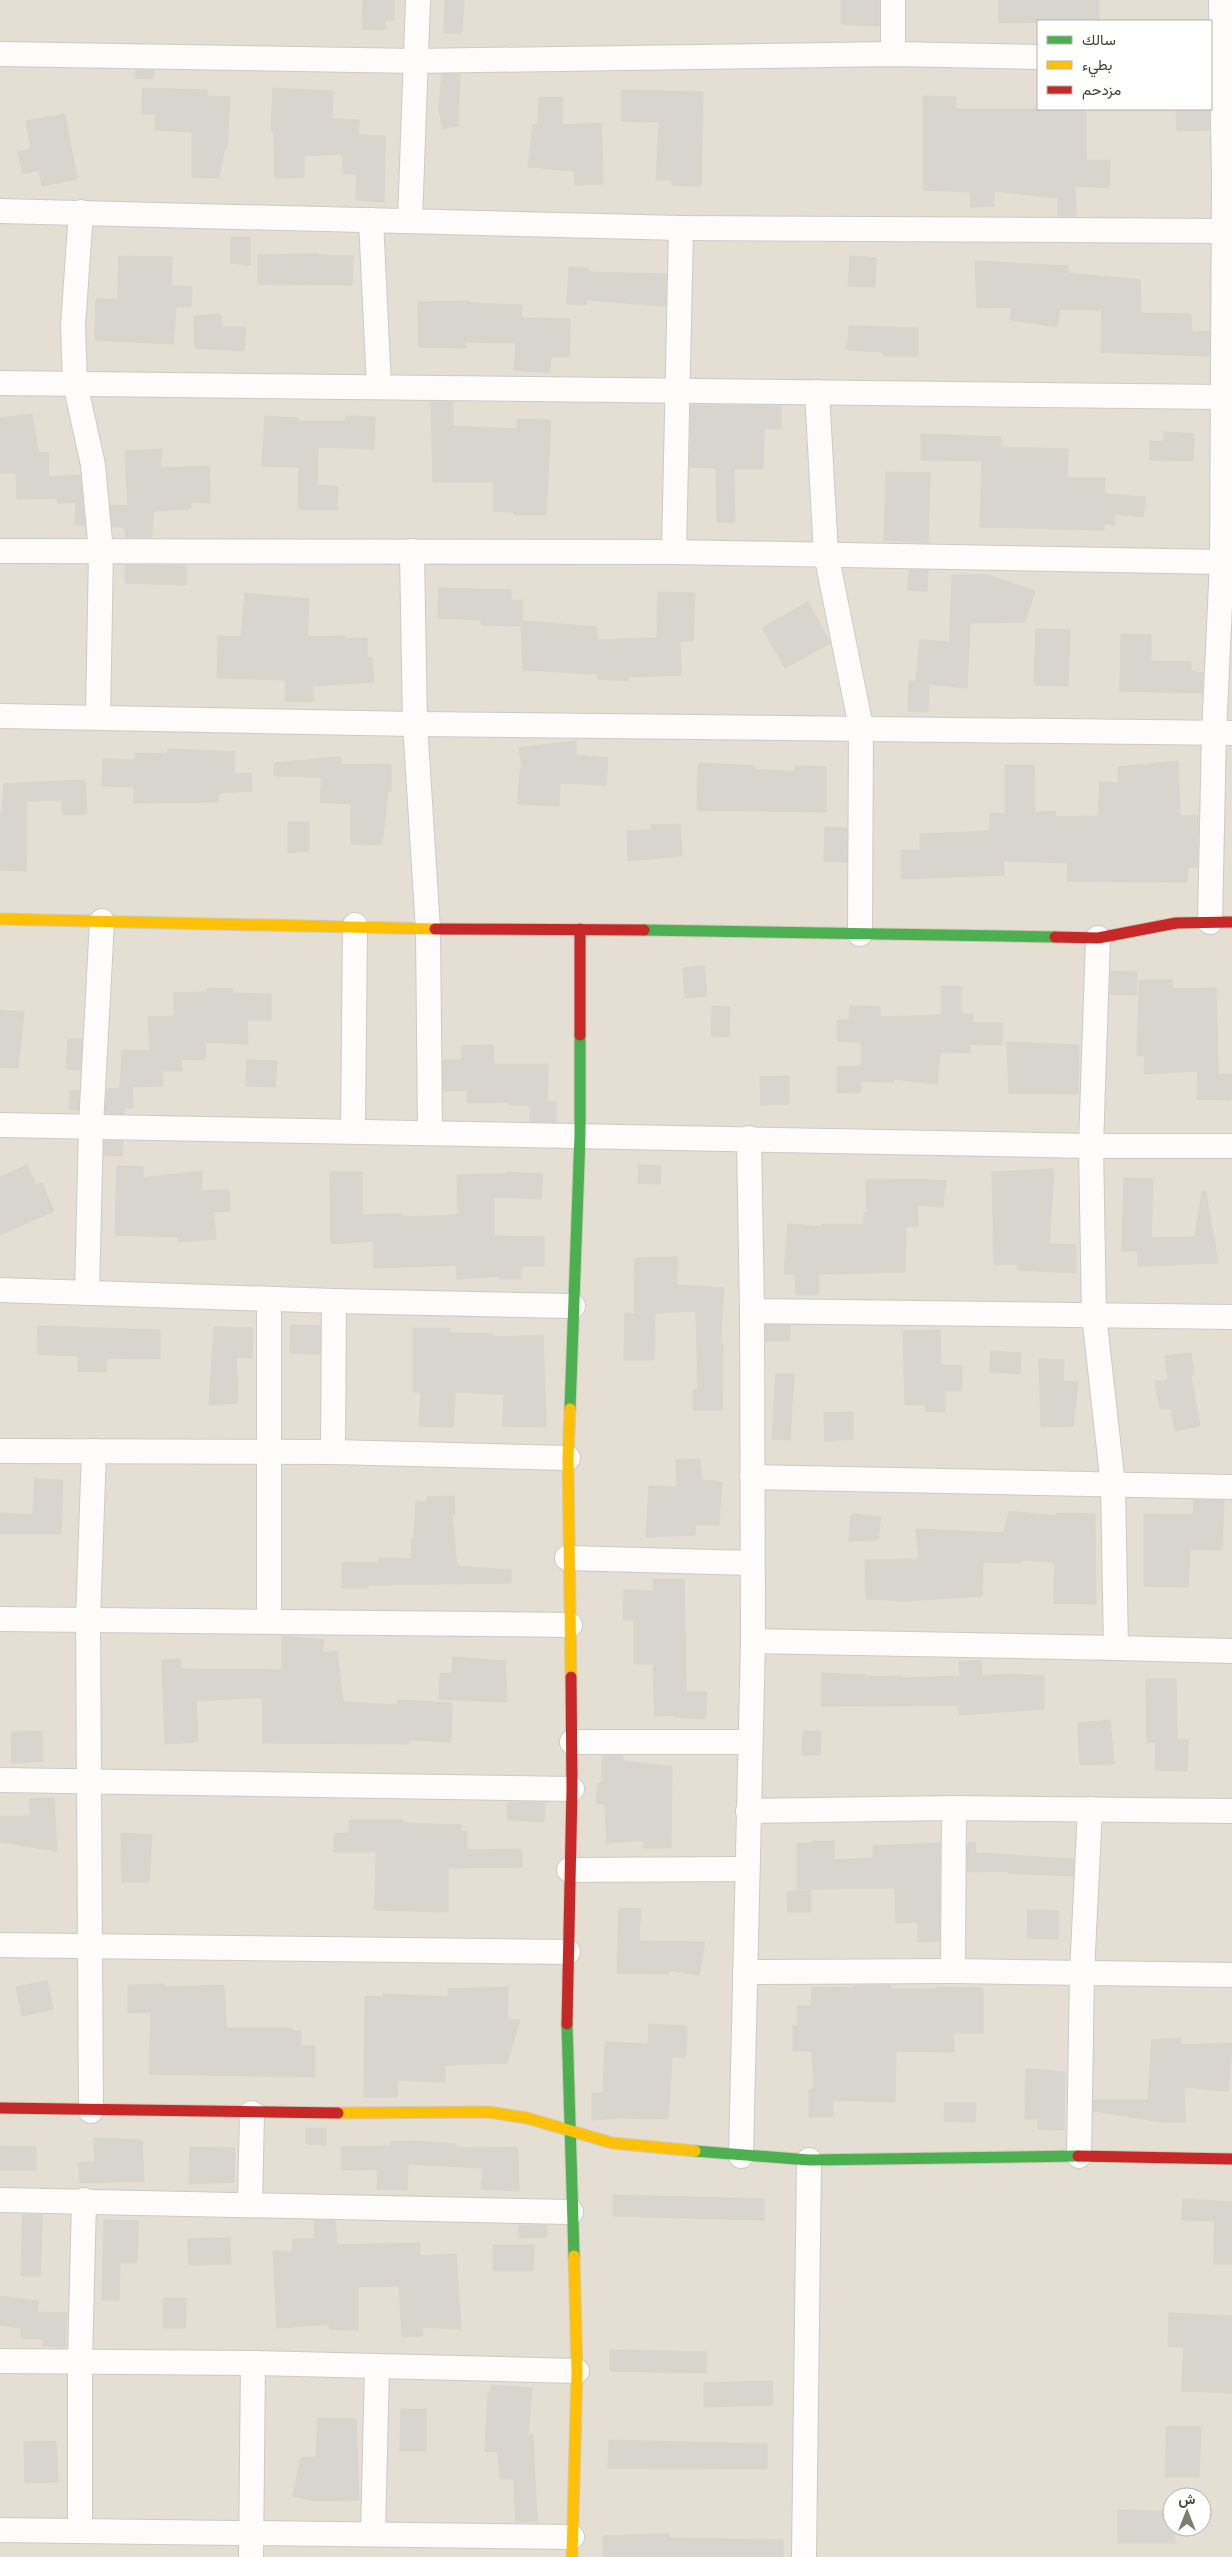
<svg xmlns="http://www.w3.org/2000/svg" width="1232" height="2557" viewBox="0 0 1232 2557" font-family="'Roboto Condensed',Vazirmatn,sans-serif">
<style>
.residential{fill:#e4dfd2;fill-rule:evenodd}
.building{fill:#d8d5ce;stroke:#d7d4cc}
.lines{fill:none;stroke-linecap:round;stroke-linejoin:round}
.street-casing{stroke:#cdcac4;stroke-width:26}
.fast-casing{stroke:#cfcbbc;stroke-width:13}
.slow-casing{stroke:#cfcbbc;stroke-width:13}
.jam-casing{stroke:#cfcbbc;stroke-width:13}
.street{stroke:#fdfcfb;stroke-width:24}
.fast{stroke:#4caf50;stroke-width:11}
.slow{stroke:#ffc107;stroke-width:11}
.jam{stroke:#c62828;stroke-width:11}
</style>
<rect width="100%" height="100%" fill="#efede6"/>
<path class="residential" d="M0,0h1232v2557h-1232zM1038,21h173v88h-173zM1172,2497h30v30h-30z"/>
<g class="building">
<polygon points="363,0 394,1 394,20 385,20 385,30 362,29"/>
<polygon points="445,0 464,0 462,33 444,33"/>
<polygon points="841,0 879,0 879,26 841,24"/>
<polygon points="999,0 1099,0 1099,21 999,23"/>
<polygon points="135,70 154,70 153,79 135,78"/>
<polygon points="442,74 460,74 458,126 442,129 439,108"/>
<polygon points="143,88 207,90 207,96 230,97 227,149 224,149 219,178 192,177 192,132 155,130 156,114 142,114"/>
<polygon points="273,88 333,91 332,119 359,120 358,135 385,136 384,202 356,200 357,174 343,174 343,154 304,156 304,177 275,178 274,132 271,131"/>
<polygon points="622,90 703,92 701,186 672,185 672,180 656,180 659,122 621,121"/>
<polygon points="923,96 956,97 955,109 1086,109 1086,160 1110,160 1109,188 1075,186 1076,216 1058,216 1058,198 994,191 994,206 971,207 970,192 923,190"/>
<polygon points="539,97 563,97 562,125 601,123 603,184 575,185 574,171 528,167 533,124 538,125"/>
<polygon points="1176,109 1209,109 1209,130 1177,131"/>
<polygon points="65,114 77,179 42,186 39,170 23,174 18,152 31,149 26,121"/>
<polygon points="231,237 250,237 250,265 231,263"/>
<polygon points="317,254 317,255 353,256 352,285 258,284 258,255"/>
<polygon points="119,256 172,257 171,286 192,287 191,307 176,307 173,344 95,340 96,299 118,299"/>
<polygon points="850,256 876,258 875,287 848,286"/>
<polygon points="975,261 1068,266 1068,273 1140,280 1141,313 1191,314 1192,332 1209,331 1209,356 1101,352 1102,310 1060,309 1057,327 1010,320 1012,307 977,308"/>
<polygon points="569,267 588,268 588,272 666,274 666,306 587,300 586,305 567,304"/>
<polygon points="470,301 470,303 522,305 521,318 570,319 569,357 551,357 550,373 514,370 516,343 465,342 466,348 419,347 418,302"/>
<polygon points="221,314 222,327 246,327 244,351 195,348 194,316"/>
<polygon points="849,326 918,328 918,356 884,356 884,352 847,350"/>
<polygon points="431,402 453,402 453,426 517,429 517,419 551,420 546,515 514,515 514,512 493,511 494,482 433,482"/>
<polygon points="691,405 781,406 781,429 764,429 763,469 734,469 735,522 717,522 716,468 690,467"/>
<polygon points="32,414 38,452 49,453 48,477 80,475 83,502 57,503 57,498 17,499 16,473 0,473 0,418"/>
<polygon points="265,416 298,418 297,421 346,421 346,416 375,417 374,449 318,447 317,485 338,487 337,510 298,510 299,467 262,466"/>
<polygon points="1164,432 1194,434 1193,461 1150,460 1150,441 1164,441"/>
<polygon points="921,434 1001,437 1001,447 1068,449 1067,478 1105,478 1104,494 1146,497 1143,517 1115,514 1115,525 1104,524 1104,530 980,527 982,461 921,460"/>
<polygon points="162,449 160,468 209,466 210,503 191,502 190,509 153,511 152,537 126,537 124,527 112,527 110,505 128,506 125,451"/>
<polygon points="886,472 930,473 928,543 884,540"/>
<polygon points="76,503 83,504 85,525 75,525"/>
<polygon points="125,565 187,566 186,585 125,583"/>
<polygon points="909,570 928,570 927,591 908,590"/>
<polygon points="952,575 988,575 1035,591 1025,622 970,623 967,688 929,684 928,712 908,711 909,681 916,681 920,640 950,642"/>
<polygon points="439,588 511,590 511,600 523,600 522,621 596,627 598,640 657,638 658,592 695,593 693,641 680,641 681,675 628,677 628,681 598,679 598,674 523,670 521,626 481,625 481,620 438,618"/>
<polygon points="245,593 309,599 307,637 345,636 345,639 367,638 367,658 372,657 374,682 313,686 313,702 285,701 286,680 217,678 218,636 241,637"/>
<polygon points="808,602 830,643 785,668 762,628"/>
<polygon points="1036,629 1070,630 1068,686 1034,685"/>
<polygon points="1121,634 1151,635 1151,661 1191,662 1191,671 1203,673 1202,693 1120,691"/>
<polygon points="576,741 576,755 608,758 606,785 560,783 559,806 518,804 520,769 522,769 519,748"/>
<polygon points="168,749 235,752 234,774 251,773 252,791 219,793 218,802 134,803 134,787 102,786 103,759 135,760 135,753 167,754"/>
<polygon points="340,757 341,765 391,764 391,791 388,791 382,845 351,844 351,804 320,802 322,777 274,776 274,763"/>
<polygon points="1178,761 1180,816 1198,815 1197,867 1188,867 1187,882 1067,881 1068,863 1003,861 1004,875 901,879 901,850 920,850 920,834 990,831 990,813 1005,813 1005,765 1034,765 1035,812 1055,811 1056,817 1098,816 1100,782 1119,783 1118,767"/>
<polygon points="698,763 755,766 755,769 795,772 795,766 826,767 826,812 697,810"/>
<polygon points="85,780 87,814 63,815 62,800 27,801 26,871 0,870 0,813 2,813 4,784"/>
<polygon points="288,822 309,822 309,851 288,853"/>
<polygon points="680,824 682,856 628,861 627,831 651,830 651,825"/>
<polygon points="825,827 847,828 847,862 824,861"/>
<polygon points="704,966 707,996 685,998 683,968"/>
<polygon points="1111,971 1137,972 1136,995 1110,994"/>
<polygon points="1139,980 1172,980 1172,989 1216,988 1218,1074 1232,1074 1231,1100 1197,1099 1198,1071 1144,1074 1145,1056 1137,1056"/>
<polygon points="941,986 961,986 961,1014 973,1014 973,1023 1003,1023 1002,1045 970,1044 970,1053 940,1052 937,1084 894,1079 894,1082 862,1081 861,1042 837,1041 837,1020 849,1020 850,1006 880,1007 880,1017 942,1015"/>
<polygon points="207,988 233,989 233,993 271,994 271,1020 247,1020 248,1044 206,1042 205,1060 181,1059 182,1071 162,1071 163,1086 120,1087 122,1050 150,1051 148,1017 175,1016 174,993 207,992"/>
<polygon points="712,1006 730,1007 729,1037 711,1036"/>
<polygon points="0,1010 24,1012 18,1068 0,1067"/>
<polygon points="68,1039 82,1039 80,1070 66,1069"/>
<polygon points="1007,1042 1079,1045 1078,1094 1009,1093"/>
<polygon points="493,1045 494,1064 548,1064 547,1102 556,1102 556,1122 530,1121 530,1105 509,1105 509,1102 467,1103 467,1090 443,1091 443,1060 462,1060 461,1046"/>
<polygon points="247,1060 277,1061 275,1087 246,1086"/>
<polygon points="861,1066 861,1092 837,1093 837,1067"/>
<polygon points="789,1076 789,1104 761,1105 760,1077"/>
<polygon points="132,1087 133,1108 124,1108 124,1114 105,1113 107,1089"/>
<polygon points="79,1090 78,1110 69,1109 70,1091"/>
<polygon points="104,1141 123,1141 122,1156 104,1155"/>
<polygon points="27,1165 36,1185 42,1183 54,1211 0,1235 0,1177"/>
<polygon points="639,1165 661,1166 660,1184 638,1183"/>
<polygon points="117,1166 143,1167 143,1178 202,1171 201,1191 229,1190 230,1211 213,1212 216,1239 178,1242 178,1237 115,1235"/>
<polygon points="1054,1169 1049,1244 1076,1245 1076,1273 1018,1270 1018,1264 994,1265 992,1172"/>
<polygon points="330,1172 362,1172 362,1215 402,1214 402,1217 458,1215 457,1175 506,1174 506,1172 543,1174 541,1199 494,1197 494,1236 544,1237 544,1266 521,1266 521,1279 500,1279 500,1276 457,1279 456,1265 374,1268 373,1241 331,1244"/>
<polygon points="1124,1178 1153,1179 1151,1238 1195,1237 1202,1192 1206,1192 1218,1263 1138,1266 1138,1251 1122,1251"/>
<polygon points="920,1179 946,1181 943,1207 917,1205 918,1226 906,1227 905,1272 819,1274 819,1295 796,1295 795,1274 784,1274 788,1224 822,1227 822,1224 864,1224 864,1213 867,1213 866,1180"/>
<polygon points="678,1257 676,1285 724,1288 720,1344 723,1344 722,1410 693,1410 693,1390 698,1390 696,1311 655,1313 654,1360 624,1360 625,1313 635,1314 634,1258"/>
<polygon points="291,1325 320,1326 320,1354 290,1353"/>
<rect x="766" y="1325" width="24" height="16"/>
<polygon points="38,1326 160,1330 160,1359 107,1358 106,1372 78,1371 79,1356 37,1354"/>
<polygon points="214,1327 253,1328 252,1358 236,1357 238,1403 209,1405"/>
<polygon points="413,1328 450,1328 450,1333 493,1334 493,1337 543,1335 546,1427 503,1426 504,1394 455,1392 453,1427 419,1426 421,1392 413,1392"/>
<polygon points="940,1330 941,1365 962,1366 961,1391 945,1391 945,1412 925,1411 926,1405 905,1405 903,1331"/>
<polygon points="991,1351 1021,1353 1020,1374 990,1372"/>
<polygon points="1191,1353 1194,1375 1191,1375 1200,1426 1175,1431 1171,1408 1160,1409 1155,1382 1168,1380 1165,1356"/>
<polygon points="1039,1359 1064,1360 1063,1381 1078,1382 1073,1426 1041,1427"/>
<polygon points="776,1374 794,1374 790,1440 772,1439"/>
<polygon points="853,1412 853,1439 825,1441 824,1413"/>
<polygon points="700,1459 702,1480 722,1482 719,1525 695,1525 695,1535 646,1537 649,1486 677,1487 676,1460"/>
<polygon points="35,1479 63,1480 61,1534 0,1534 0,1513 33,1515"/>
<polygon points="454,1496 455,1514 452,1515 457,1566 511,1570 511,1583 368,1585 368,1588 342,1588 343,1562 379,1563 379,1558 412,1559 411,1539 414,1539 416,1501 428,1502 427,1497"/>
<polygon points="1194,1500 1224,1501 1222,1550 1190,1549 1188,1587 1144,1586 1144,1514 1193,1515"/>
<polygon points="1009,1511 1056,1516 1056,1513 1095,1514 1096,1604 1054,1603 1055,1562 1020,1560 1020,1563 983,1562 982,1596 905,1601 866,1599 865,1560 919,1559 916,1529 1004,1533"/>
<polygon points="851,1514 881,1517 878,1540 849,1541"/>
<polygon points="653,1579 684,1579 686,1692 707,1692 705,1719 674,1717 674,1715 655,1716 653,1664 634,1664 634,1620 623,1620 624,1590 654,1591"/>
<polygon points="282,1636 324,1640 322,1653 337,1651 343,1702 397,1705 398,1700 452,1703 451,1742 409,1740 409,1744 263,1743 263,1697 196,1701 198,1742 165,1744 162,1660 181,1659 181,1669 282,1670"/>
<polygon points="453,1657 505,1661 507,1702 439,1699 440,1673 452,1673"/>
<polygon points="981,1660 982,1676 1010,1674 1044,1676 1044,1709 959,1715 959,1705 821,1706 822,1673 866,1675 866,1677 901,1676 902,1678 960,1676 959,1662"/>
<polygon points="1146,1679 1176,1679 1177,1740 1188,1740 1187,1771 1155,1770 1156,1742 1147,1743"/>
<polygon points="1110,1720 1114,1764 1080,1765 1078,1723"/>
<polygon points="42,1731 43,1761 12,1763 11,1732"/>
<polygon points="803,1731 821,1731 820,1755 802,1755"/>
<polygon points="602,1756 623,1756 623,1761 672,1767 671,1848 644,1848 644,1840 607,1843 605,1804 596,1803 598,1783 602,1783"/>
<polygon points="54,1798 57,1851 0,1842 0,1816 31,1816 29,1799"/>
<polygon points="508,1802 545,1802 544,1822 507,1820"/>
<polygon points="349,1820 403,1820 403,1823 461,1825 461,1832 467,1831 467,1850 521,1849 522,1867 448,1868 448,1912 375,1910 376,1852 334,1852 335,1833 349,1833"/>
<polygon points="121,1833 152,1835 149,1882 122,1882"/>
<polygon points="812,1841 834,1841 834,1860 873,1858 873,1846 940,1843 939,1941 918,1942 918,1922 896,1923 895,1888 797,1889 797,1843 813,1843"/>
<polygon points="975,1842 976,1853 1074,1859 1073,1876 1008,1873 1008,1871 967,1872 968,1843"/>
<polygon points="811,1890 811,1912 788,1912 787,1892"/>
<polygon points="619,1908 641,1909 639,1941 705,1942 699,1975 669,1970 669,1974 617,1973"/>
<polygon points="1028,1910 1059,1911 1058,1939 1027,1938"/>
<polygon points="47,1981 53,2009 22,2016 16,1987"/>
<polygon points="164,1984 164,1987 224,1985 226,2028 292,2028 292,2031 301,2031 301,2046 315,2046 315,2077 149,2074 151,2012 128,2013 128,1985"/>
<polygon points="890,1985 891,1989 936,1989 937,1987 983,1988 983,2033 953,2033 954,2052 896,2051 895,2102 832,2100 833,2117 809,2117 809,2089 814,2089 812,2051 793,2051 793,2026 798,2026 797,2006 811,2006 812,1987 853,1988 853,1986"/>
<polygon points="508,1987 507,2019 520,2020 507,2063 445,2065 445,2082 398,2080 397,2097 364,2097 365,1996 384,1997 383,1994 448,1997 448,1989"/>
<polygon points="649,2024 687,2026 686,2057 672,2057 668,2119 618,2118 592,2120 592,2093 603,2093 605,2042 648,2044"/>
<polygon points="1181,2038 1181,2045 1232,2043 1228,2091 1184,2087 1185,2122 1163,2122 1093,2111 1094,2100 1148,2100 1152,2040"/>
<polygon points="1026,2069 1065,2072 1064,2130 1038,2129 1038,2119 1025,2119"/>
<polygon points="945,2103 976,2103 975,2122 944,2121"/>
<polygon points="306,2128 326,2128 326,2145 306,2144"/>
<polygon points="94,2138 142,2140 144,2181 80,2183 79,2162 95,2162"/>
<polygon points="412,2141 456,2144 456,2148 518,2147 519,2191 481,2189 483,2168 408,2164 407,2190 377,2189 378,2169 342,2170 341,2147 391,2146 391,2142"/>
<polygon points="0,2146 36,2147 36,2170 0,2170"/>
<polygon points="190,2147 235,2148 234,2182 189,2184"/>
<polygon points="613,2195 764,2199 764,2220 613,2216"/>
<polygon points="1183,2199 1232,2202 1232,2264 1214,2264 1215,2221 1182,2220"/>
<polygon points="23,2215 42,2215 40,2276 21,2276"/>
<polygon points="104,2220 138,2221 137,2263 120,2263 119,2300 102,2300"/>
<polygon points="314,2220 335,2221 337,2245 420,2243 420,2256 456,2254 461,2329 422,2327 423,2336 402,2337 399,2286 358,2287 358,2330 329,2329 329,2324 277,2328 273,2251 292,2252 293,2239 315,2239"/>
<polygon points="519,2225 547,2225 547,2237 519,2238"/>
<polygon points="230,2238 231,2264 189,2265 188,2239"/>
<polygon points="493,2245 534,2245 533,2271 493,2271"/>
<polygon points="0,2296 38,2301 37,2312 67,2313 65,2347 43,2346 43,2339 21,2338 21,2328 0,2325"/>
<polygon points="163,2298 186,2298 185,2328 163,2328"/>
<polygon points="1169,2313 1232,2316 1232,2393 1182,2391 1184,2347 1168,2346"/>
<polygon points="610,2350 707,2352 706,2373 610,2371"/>
<polygon points="772,2381 773,2405 704,2407 704,2383"/>
<polygon points="491,2385 532,2388 528,2434 533,2434 537,2521 516,2522 514,2479 500,2479 498,2451 485,2452 488,2392 491,2392"/>
<polygon points="401,2409 426,2409 426,2451 400,2451"/>
<polygon points="318,2418 356,2419 359,2500 316,2501 293,2496 301,2458 316,2457"/>
<polygon points="1167,2426 1201,2427 1199,2477 1165,2477"/>
<polygon points="609,2440 767,2444 767,2469 608,2468"/>
<polygon points="56,2441 58,2482 25,2483 24,2442"/>
<polygon points="1118,2510 1172,2512 1175,2543 1118,2543"/>
<polygon points="669,2534 670,2538 783,2540 783,2557 603,2557 603,2536"/>
</g>
<g class="lines">
<defs>
<g id="street">
<polyline points="893,0 893,54"/>
<polyline points="0,54 415,61 893,54 1038,57"/>
<polyline points="0,211 681,228 1224,231"/>
<polyline points="81,212 73,326 75,383 93,465 101,552 98,717"/>
<polyline points="371,220 379,387"/>
<polyline points="410,221 418,0"/>
<polyline points="0,383 1222,397"/>
<polyline points="817,392 826,554 861,727 860,934"/>
<polyline points="0,551 674,552 1222,562"/>
<polyline points="412,551 415,724 428,929 430,1132"/>
<polyline points="674,552 681,228"/>
<polyline points="0,716 415,724 1232,733"/>
<polyline points="1210,922 1214,733 1222,562 1224,179 1221,0"/>
<polyline points="0,1125 1091,1146 1232,1146"/>
<polyline points="353,1130 355,925"/>
<polyline points="749,1138 752,1311 1232,1317"/>
<polyline points="0,1290 334,1301 573,1306"/>
<polyline points="87,1293 91,1126 102,921"/>
<polyline points="0,1451 333,1452 568,1458"/>
<polyline points="333,1452 334,1301"/>
<polyline points="752,1477 1232,1487"/>
<polyline points="567,1558 752,1563"/>
<polyline points="0,1619 570,1625"/>
<polyline points="269,1620 269,1299"/>
<polyline points="753,1641 1116,1648 1113,1485 1094,1315 1091,1146 1098,938"/>
<polyline points="1116,1648 1232,1651"/>
<polyline points="572,1742 750,1742"/>
<polyline points="0,1780 572,1789"/>
<polyline points="748,1811 954,1808 1232,1811"/>
<polyline points="569,1870 747,1869"/>
<polyline points="0,1945 568,1952"/>
<polyline points="953,1971 954,1808"/>
<polyline points="745,1972 953,1971 1232,1975"/>
<polyline points="91,2111 88,1620 94,1451"/>
<polyline points="741,2156 753,1641 752,1311"/>
<polyline points="1079,2156 1082,1973 1090,1809"/>
<polyline points="0,2200 571,2212"/>
<polyline points="250,2204 252,2113"/>
<polyline points="0,2361 253,2363 577,2371"/>
<polyline points="0,2530 572,2537"/>
<polyline points="80,2530 80,2362 84,2200"/>
<polyline points="373,2534 377,2366"/>
<polyline points="251,2557 253,2363"/>
<polyline points="804,2557 809,2160"/>
</g>
<g id="fast">
<polyline points="644,930 1055,937"/>
<polyline points="570,1409 580,1135 580,1035"/>
<polyline points="567,2024 574,2256"/>
<polyline points="695,2151 809,2160 1078,2156"/>
</g>
<g id="slow">
<polyline points="0,919 435,929"/>
<polyline points="570,1409 568,1458 571,1677"/>
<polyline points="338,2113 488,2112 527,2118 612,2143 695,2151"/>
<polyline points="572,2557 577,2371 574,2256"/>
</g>
<g id="jam">
<polyline points="435,929 644,930"/>
<polyline points="580,929 580,1035"/>
<polyline points="1055,937 1098,938 1176,923 1232,922"/>
<polyline points="567,2024 572,1789 571,1677"/>
<polyline points="0,2108 338,2113"/>
<polyline points="1078,2156 1232,2159"/>
</g>
</defs>
<use href="#street" class="street-casing"/>
<use href="#fast" class="fast-casing"/>
<use href="#slow" class="slow-casing"/>
<use href="#jam" class="jam-casing"/>
<use href="#street" class="street"/>
<use href="#fast" class="fast"/>
<use href="#slow" class="slow"/>
<use href="#jam" class="jam"/>
</g>
<rect x="1037" y="20" width="175" height="90" fill="#ffffff" stroke="#b5b2ad"/>
<rect x="1047" y="36" width="25" height="8" fill="#4caf50" stroke="#b5b2ad"/>
<text x="1082" y="45" font-size="15" fill="#453f32">سالك</text>
<rect x="1047" y="61" width="25" height="8" fill="#ffc107" stroke="#b5b2ad"/>
<text x="1082" y="70" font-size="15" fill="#453f32">بطيء</text>
<rect x="1047" y="86" width="25" height="8" fill="#c62828" stroke="#b5b2ad"/>
<text x="1082" y="95" font-size="15" fill="#453f32">مزدحم</text>
<g transform="translate(1187 2512)"><circle r="24" fill="#ffffff" stroke="#b5b2ad"/>
<path d="M0-4L9 19L0 12L-9 19Z" fill="#807c71"/>
<text y="-8" font-size="14" font-weight="bold" text-anchor="middle" fill="#453f32">ش</text>
</g>
</svg>
